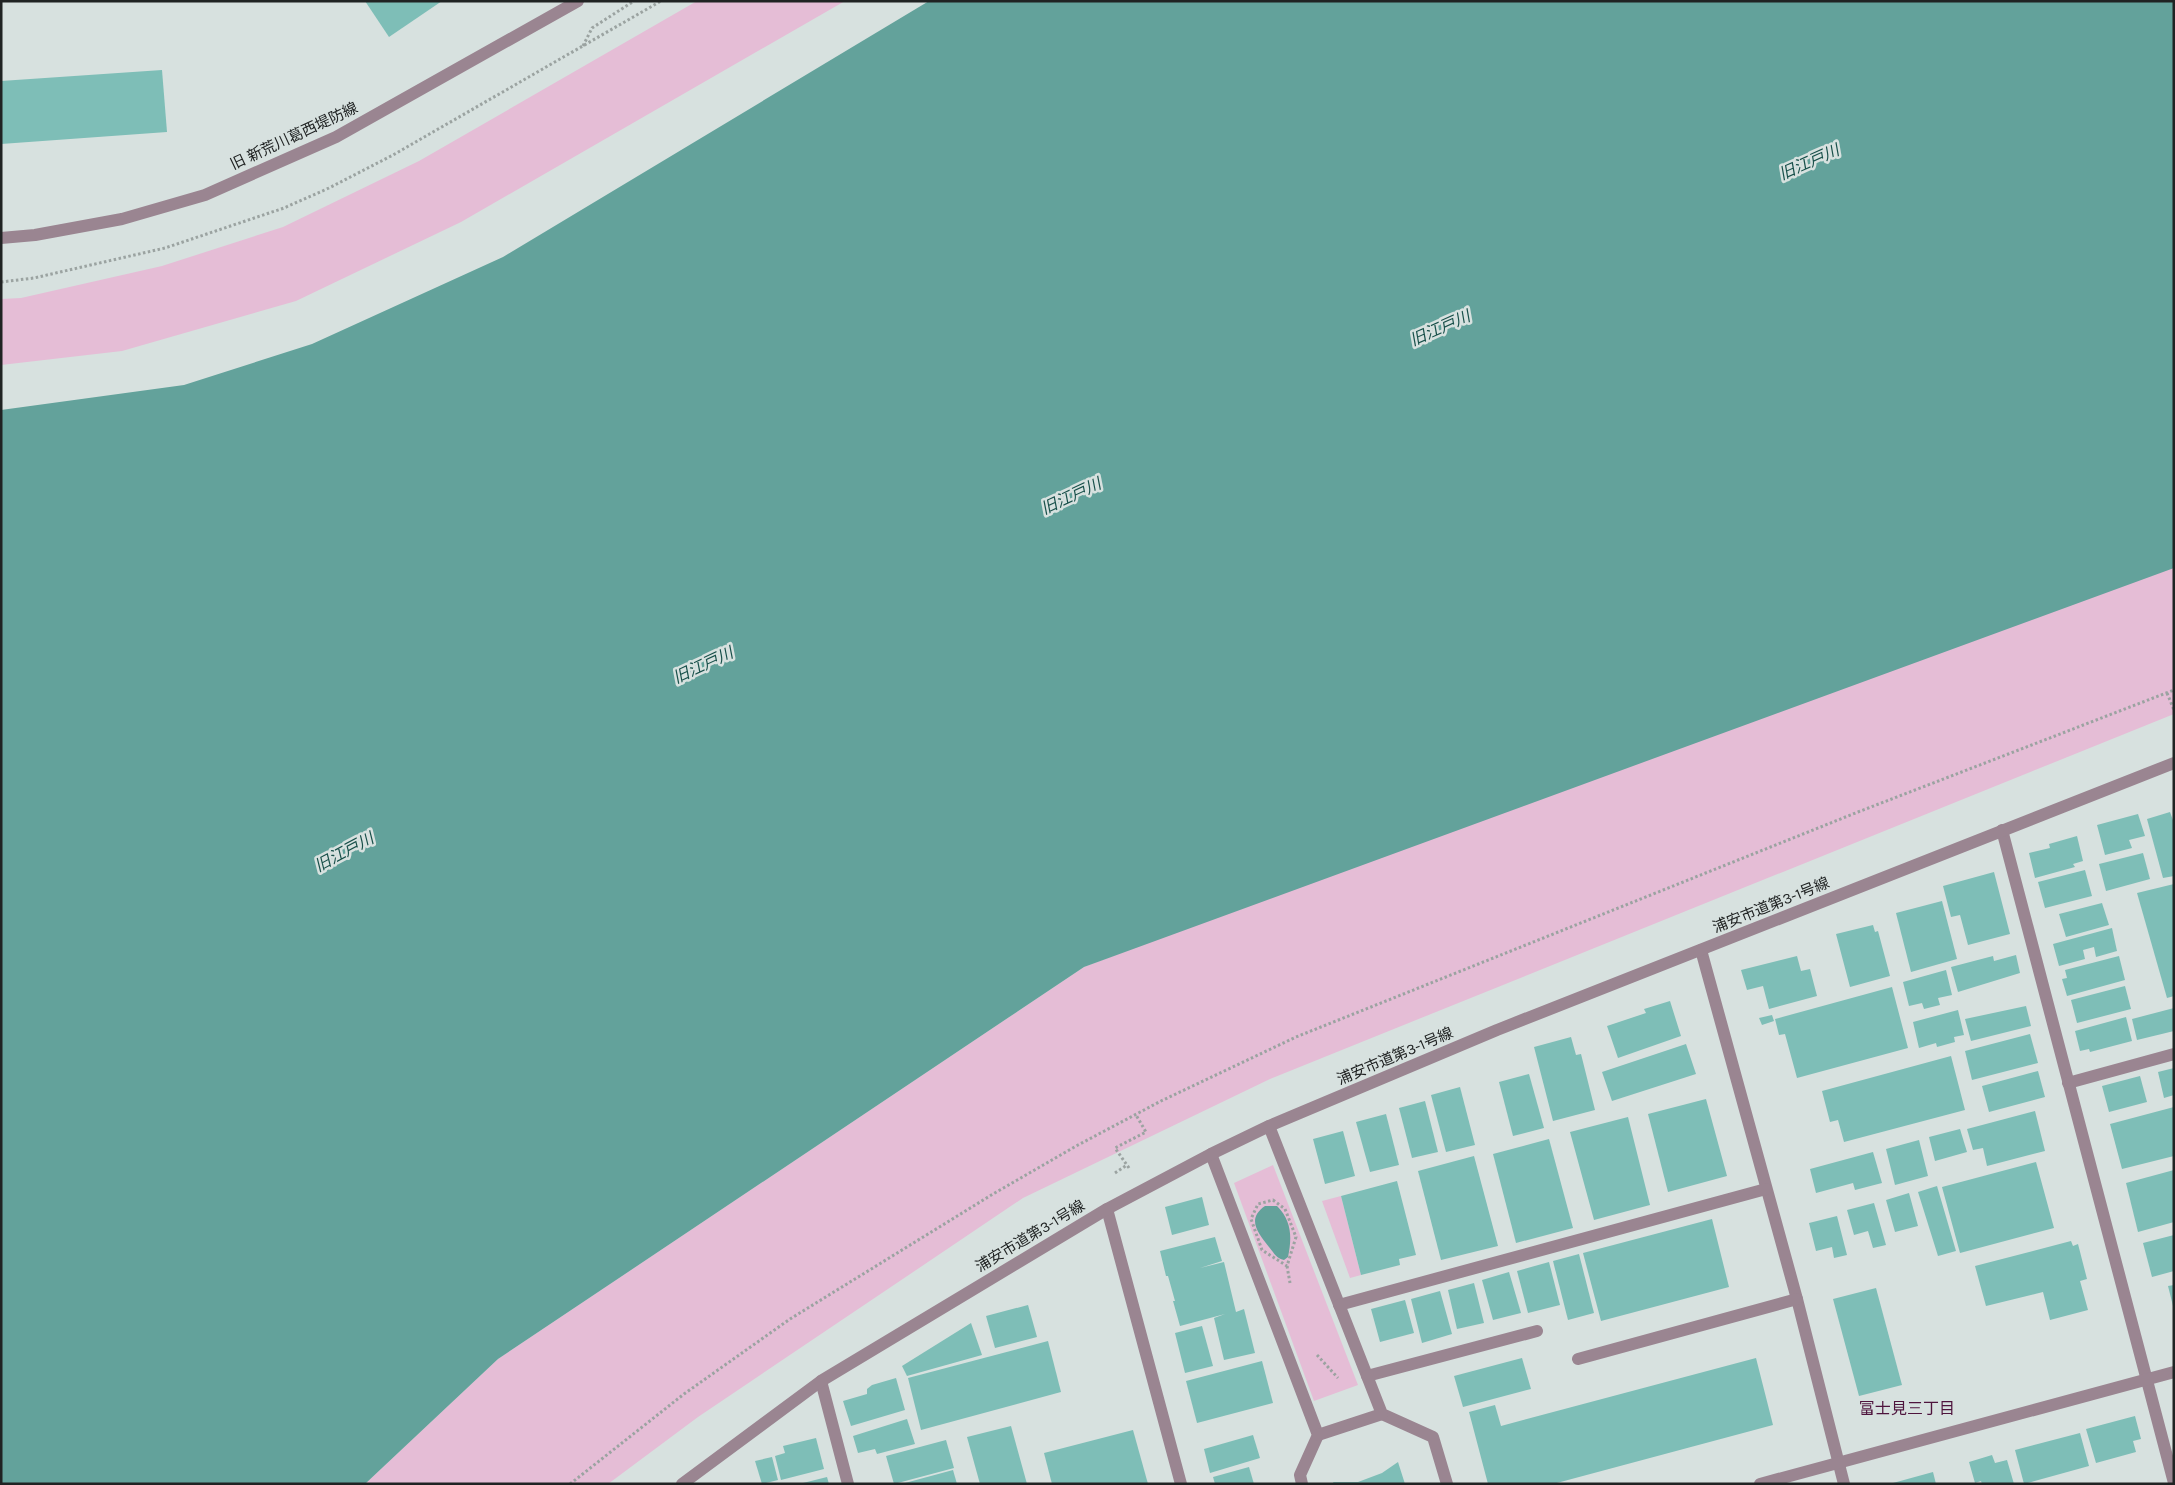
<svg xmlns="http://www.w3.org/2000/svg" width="2175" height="1485" viewBox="0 0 2175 1485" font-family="Karla,'Noto Sans JP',sans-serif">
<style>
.green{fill:#e5bdd6}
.water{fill:#63a29b}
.building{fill:#7ebeb7}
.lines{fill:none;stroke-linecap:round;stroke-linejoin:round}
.path{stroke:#9ba3a1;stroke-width:3;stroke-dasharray:2.5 2.5;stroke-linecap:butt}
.minor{stroke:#9a8591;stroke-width:12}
.labels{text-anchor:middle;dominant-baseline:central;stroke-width:5;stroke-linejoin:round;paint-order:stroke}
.street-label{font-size:15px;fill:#202323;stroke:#d7e1df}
.water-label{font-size:16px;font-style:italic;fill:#18504a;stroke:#d7e1df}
.neighbourhood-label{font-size:16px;fill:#4e143d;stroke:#d7e1df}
</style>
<rect width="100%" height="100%" fill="#d7e1df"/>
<g class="green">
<polygon points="697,1 845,1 461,222 296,301 122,351 1,365 1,299 21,298 162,266 283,227 419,161"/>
<polygon points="2174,545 2174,714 1270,1079 1023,1198 698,1417 608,1484 365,1484 498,1359 1084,967"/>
<polygon points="1273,1165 1358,1385 1314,1401 1234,1183"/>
<polygon points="1341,1196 1361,1275 1350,1278 1322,1201"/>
</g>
<g class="water">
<polygon points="929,1 2174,1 2174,568 1084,967 498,1359 365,1484 1,1484 1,410 184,385 312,344 503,257"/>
<path d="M1265,1206h12c15,15 15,32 11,51l-4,3c-8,-2 -10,-7 -15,-13 -11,-14 -23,-28 -4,-41z"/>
</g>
<g class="building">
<polygon points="365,1 442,1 389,37"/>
<polygon points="162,70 167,132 1,144 1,81"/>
<polygon points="2170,812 2174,823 2174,876 2163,878 2147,819"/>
<polygon points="2138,814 2145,836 2129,840 2132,848 2105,855 2097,825"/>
<polygon points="2077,836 2083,861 2073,864 2075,867 2035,878 2029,853 2050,848 2049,844"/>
<polygon points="2143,853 2150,879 2106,891 2099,864"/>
<polygon points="2085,870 2092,896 2045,908 2038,882"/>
<polygon points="1994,872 2010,934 1968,945 1960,915 1951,917 1943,886"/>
<polygon points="2174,884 2174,996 2167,998 2137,893"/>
<polygon points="1942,901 1957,959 1911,972 1896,913"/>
<polygon points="2102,903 2109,925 2066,937 2059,914"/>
<polygon points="1873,925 1875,932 1878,931 1890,976 1850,987 1836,934"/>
<polygon points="2112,928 2117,951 2096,957 2094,947 2083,950 2085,959 2059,966 2053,944"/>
<polygon points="2016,955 2020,973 1958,992 1951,967 1993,956 1994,961"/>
<polygon points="1797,956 1801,971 1810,969 1817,996 1769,1009 1763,986 1747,990 1741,970"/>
<polygon points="2119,956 2125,980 2067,996 2062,979 2067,978 2065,970"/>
<polygon points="1946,970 1952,995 1938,998 1940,1005 1924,1009 1922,1003 1909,1006 1903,982"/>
<polygon points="2125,986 2131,1009 2077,1023 2071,1000"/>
<polygon points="1892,987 1908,1048 1797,1078 1785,1034 1779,1035 1775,1019"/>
<polygon points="1670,1001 1681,1036 1618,1058 1607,1026 1646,1013 1644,1009"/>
<polygon points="2026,1006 2031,1026 1971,1041 1965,1019"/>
<polygon points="2174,1008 2174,1031 2137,1040 2132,1019"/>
<polygon points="1958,1010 1964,1035 1954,1037 1955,1042 1937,1047 1936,1043 1919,1048 1913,1022"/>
<polygon points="1772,1015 1774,1021 1762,1025 1759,1018"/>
<polygon points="2126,1017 2132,1041 2090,1052 2089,1049 2080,1051 2075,1031"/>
<polygon points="2030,1034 2038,1063 1972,1080 1965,1051"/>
<polygon points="1571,1037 1576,1055 1581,1054 1595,1110 1553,1121 1534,1047"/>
<polygon points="1686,1044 1696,1074 1612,1101 1602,1072"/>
<polygon points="1951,1056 1965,1110 1844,1142 1838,1120 1830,1122 1822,1091"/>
<polygon points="2174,1068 2174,1095 2164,1098 2158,1072"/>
<polygon points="2038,1071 2045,1097 1989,1112 1982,1086"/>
<polygon points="1529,1074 1544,1128 1513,1136 1499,1082"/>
<polygon points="2140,1076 2147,1102 2109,1112 2102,1086"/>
<polygon points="1460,1087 1475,1145 1446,1152 1431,1095"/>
<polygon points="1706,1099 1727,1176 1668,1192 1648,1114"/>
<polygon points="1425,1101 1438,1152 1412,1158 1399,1108"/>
<polygon points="2174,1107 2174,1156 2122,1169 2110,1124"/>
<polygon points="2035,1111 2045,1151 1987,1166 1983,1148 1973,1150 1967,1129"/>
<polygon points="1386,1114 1399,1165 1370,1172 1356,1122"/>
<polygon points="1628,1117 1650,1205 1594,1220 1570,1132"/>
<polygon points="1960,1129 1967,1152 1935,1161 1929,1137"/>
<polygon points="1343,1131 1355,1176 1325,1184 1313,1139"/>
<polygon points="1549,1139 1573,1228 1516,1243 1493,1154"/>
<polygon points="1919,1140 1928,1176 1895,1185 1886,1149"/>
<polygon points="1873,1152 1882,1183 1855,1190 1853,1183 1816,1193 1810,1169"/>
<polygon points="1474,1156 1498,1246 1441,1260 1418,1171"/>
<polygon points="2036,1162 2054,1228 1960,1253 1942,1187"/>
<polygon points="2174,1170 2174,1222 2138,1232 2126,1183"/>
<polygon points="1397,1181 1416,1255 1399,1259 1400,1265 1361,1275 1341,1196"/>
<polygon points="1937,1186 1956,1251 1938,1256 1918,1192"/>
<polygon points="1909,1193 1918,1226 1895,1232 1886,1200"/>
<polygon points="1202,1197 1209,1225 1172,1235 1165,1207"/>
<polygon points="1874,1203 1886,1245 1873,1248 1868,1231 1854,1235 1847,1210"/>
<polygon points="1837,1216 1847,1255 1834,1258 1832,1247 1816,1251 1809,1223"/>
<polygon points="1712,1219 1729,1287 1601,1321 1583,1253"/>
<polygon points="2174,1235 2174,1271 2152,1277 2143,1243"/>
<polygon points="1215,1237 1222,1261 1200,1268 1224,1262 1236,1312 1244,1309 1255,1353 1224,1360 1214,1318 1225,1314 1180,1326 1173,1301 1175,1301 1168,1276 1166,1276 1160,1251"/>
<polygon points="2071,1241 2073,1246 2078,1244 2087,1279 2080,1281 2088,1310 2050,1320 2043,1292 1986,1306 1975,1266"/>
<polygon points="1579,1254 1594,1313 1568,1320 1553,1261"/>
<polygon points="1549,1262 1560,1305 1528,1313 1517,1271"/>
<polygon points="1509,1272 1521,1313 1493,1320 1482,1280"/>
<polygon points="1474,1283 1484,1323 1457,1329 1448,1290"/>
<polygon points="2174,1285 2174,1306 2173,1306 2168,1286"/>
<polygon points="1876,1288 1902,1385 1859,1396 1833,1299"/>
<polygon points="1440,1291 1452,1334 1422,1343 1411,1299"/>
<polygon points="1405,1300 1414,1333 1380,1342 1371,1309"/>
<polygon points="1028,1305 1037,1337 995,1348 986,1316"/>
<polygon points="971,1323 982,1355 907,1376 902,1366"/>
<polygon points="1202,1326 1213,1366 1185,1373 1175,1333"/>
<polygon points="1048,1341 1061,1392 921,1430 908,1378"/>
<polygon points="1522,1358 1531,1389 1463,1407 1454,1376"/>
<polygon points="1756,1358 1773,1425 1553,1484 1488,1484 1469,1412 1495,1405 1501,1426"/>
<polygon points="1262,1361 1273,1403 1197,1423 1186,1381"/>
<polygon points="896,1378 905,1410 851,1426 843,1401 867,1394 867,1389 872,1385"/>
<polygon points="2135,1416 2141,1439 2133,1441 2136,1452 2096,1463 2086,1429"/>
<polygon points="907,1419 915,1444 877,1454 875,1449 858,1453 853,1436"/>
<polygon points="1011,1426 1027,1484 980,1484 967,1437"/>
<polygon points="1133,1430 1148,1484 1052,1484 1044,1453"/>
<polygon points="2080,1433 2089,1466 2024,1484 2015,1450"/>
<polygon points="1253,1435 1260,1458 1210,1473 1204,1449"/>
<polygon points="816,1438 824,1469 781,1480 775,1456 785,1453 783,1446"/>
<polygon points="946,1440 954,1468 894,1484 886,1456"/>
<polygon points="1992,1455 1995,1463 2007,1460 2014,1484 1982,1484 1981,1481 1975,1483 1969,1462"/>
<polygon points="772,1457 778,1480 762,1484 755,1461"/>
<polygon points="1398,1462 1405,1484 1334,1484 1333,1482 1358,1482 1382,1473"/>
<polygon points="1249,1467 1254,1484 1215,1484 1213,1477"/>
<polygon points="953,1470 957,1484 905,1484 905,1483"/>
<polygon points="1933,1472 1936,1484 1893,1484 1893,1483"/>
<polygon points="827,1477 829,1484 803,1484 803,1483"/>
</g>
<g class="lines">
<g class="path">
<polyline points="583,46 592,28 634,1"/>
<polyline points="1,282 34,278 165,248 284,208 329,188 393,155 661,1"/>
<polyline points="2167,693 2174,710"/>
<polyline points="1129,1168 1115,1148 1146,1132 1136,1115"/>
<polyline points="1115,1173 1127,1165"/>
<polygon points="1273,1200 1285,1209 1296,1237 1287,1266 1262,1250 1251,1219 1258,1204"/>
<polyline points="1287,1266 1290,1283"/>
<polyline points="1317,1355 1338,1378"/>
<polyline points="570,1484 684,1394 790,1319 993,1194 1078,1145 1161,1101 1296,1037 1858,812 2174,690"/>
</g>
<g class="minor">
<polyline points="1,238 35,235 122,219 205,195 336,137 578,1"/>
<polyline points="2002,830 2174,1483"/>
<polyline points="1701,950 1797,1299 1844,1484"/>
<polyline points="2068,1083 2174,1054"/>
<polyline points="1269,1126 1382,1414 1433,1437 1447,1484"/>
<polyline points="1211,1154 1318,1435 1300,1475 1302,1484"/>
<polyline points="1107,1209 1181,1484"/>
<polyline points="1339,1305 1766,1189"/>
<polyline points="1578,1359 1797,1299"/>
<polyline points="1367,1376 1537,1331"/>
<polyline points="821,1381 848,1484"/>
<polyline points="1318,1435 1382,1414"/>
<polyline points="682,1484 821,1381 1107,1209 1211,1154 1269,1126 1497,1030 2174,763"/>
<polyline points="1760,1484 2174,1372"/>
</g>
</g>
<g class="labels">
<g class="street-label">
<text transform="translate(294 136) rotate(-25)">旧 新荒川葛西堤防線</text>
<text transform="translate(1771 905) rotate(-22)">浦安市道第3-1号線</text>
<text transform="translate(1395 1056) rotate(-23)">浦安市道第3-1号線</text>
<text transform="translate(1030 1236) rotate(-31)">浦安市道第3-1号線</text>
</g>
<g class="water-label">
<text transform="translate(1809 162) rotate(-24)">旧江戸川</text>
<text transform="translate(1440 328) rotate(-24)">旧江戸川</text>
<text transform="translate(1071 496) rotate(-25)">旧江戸川</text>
<text transform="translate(703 665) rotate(-25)">旧江戸川</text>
<text transform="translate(344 852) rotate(-28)">旧江戸川</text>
</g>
<g class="neighbourhood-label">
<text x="1907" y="1408">富士見三丁目</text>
</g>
</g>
<rect width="2175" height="1485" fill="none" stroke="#202323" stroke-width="5"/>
</svg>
